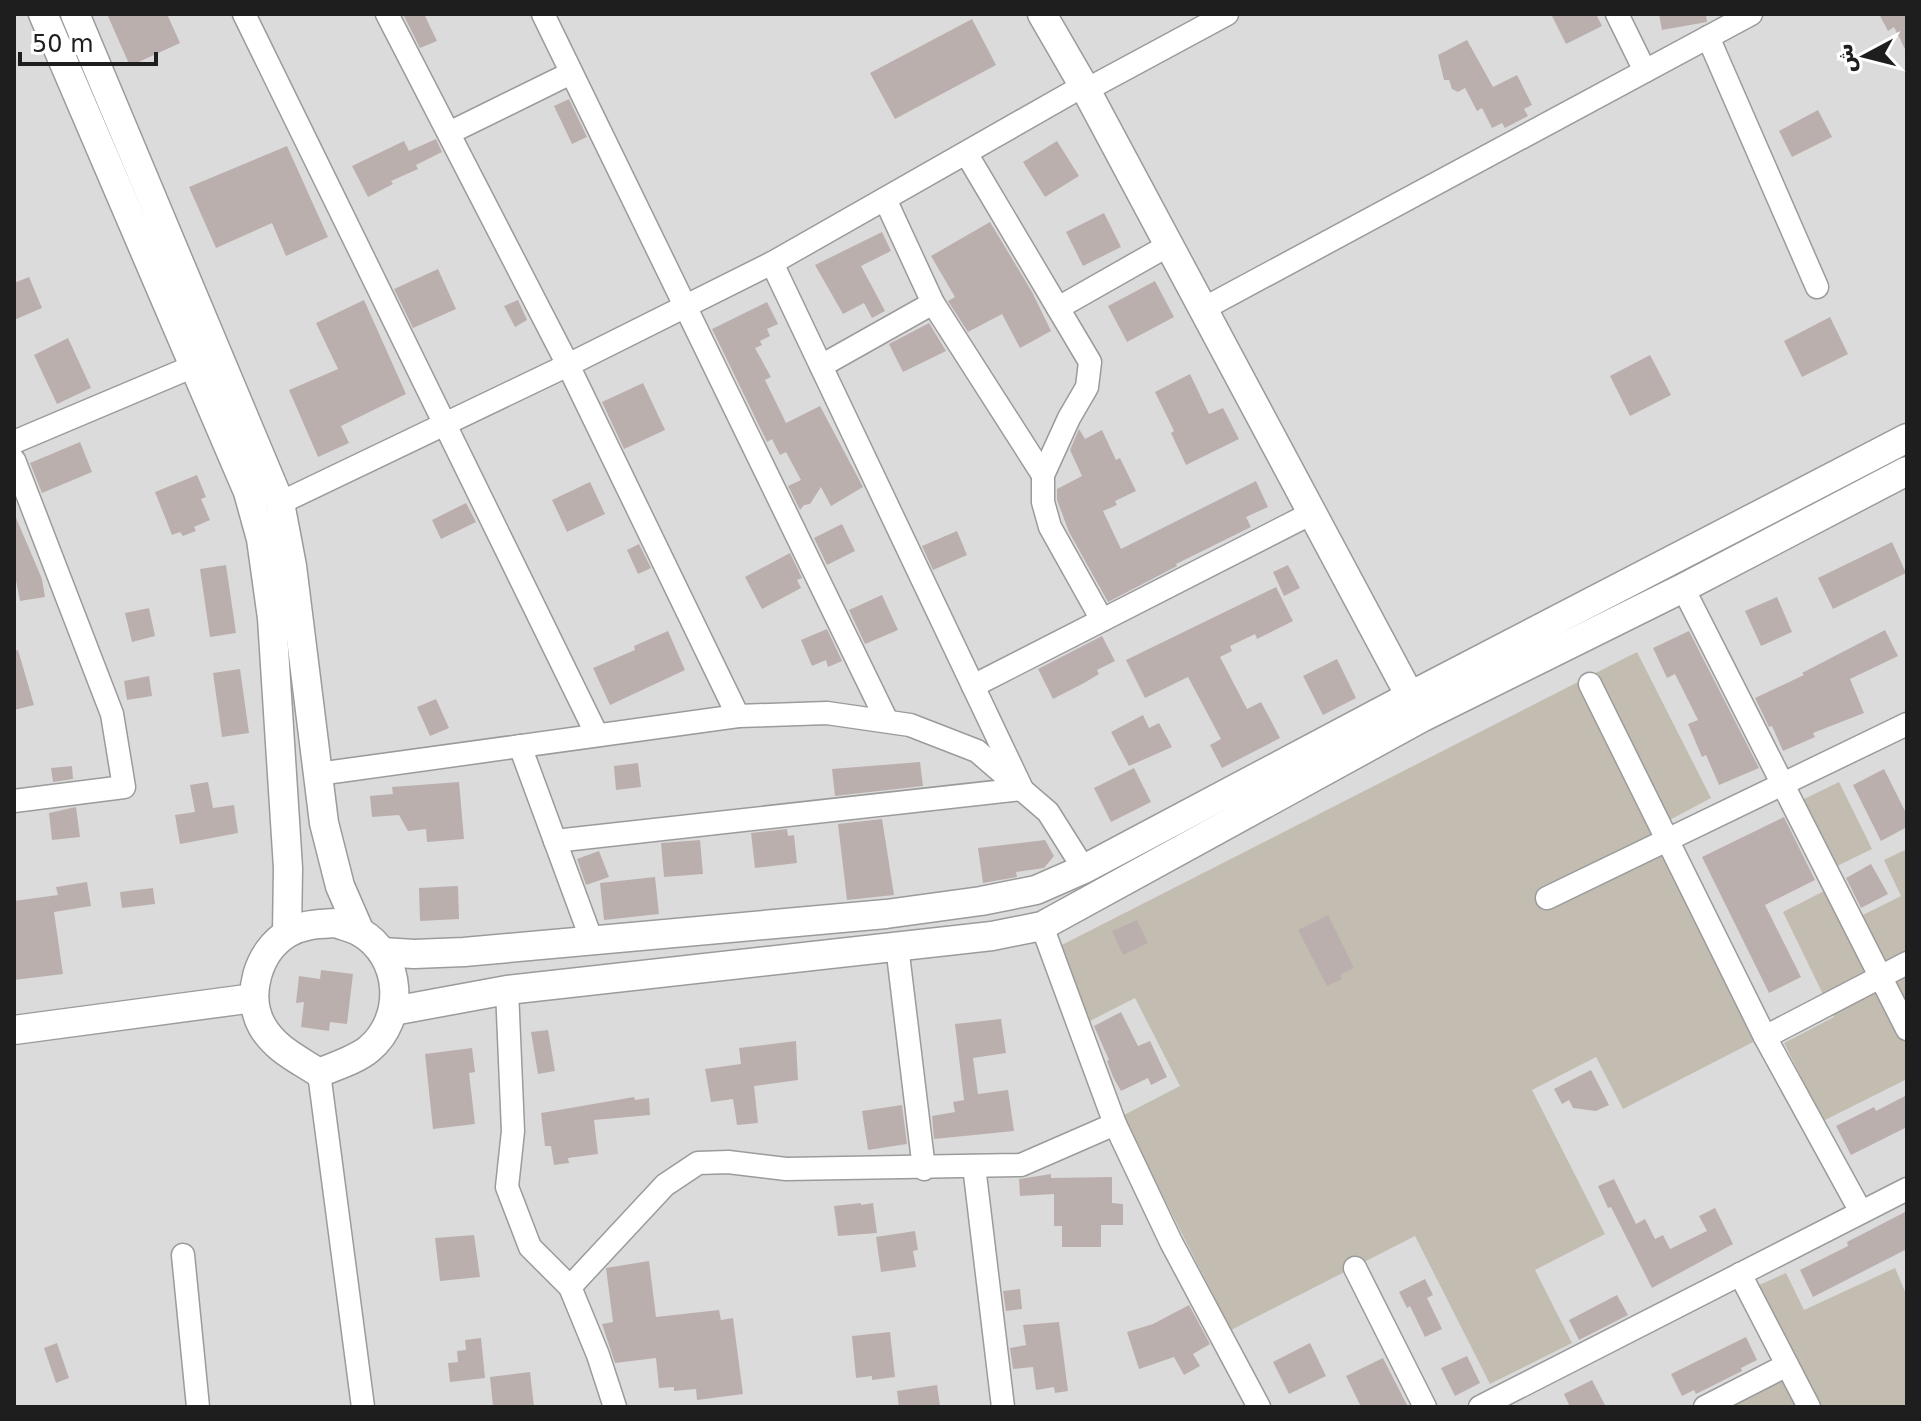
<svg xmlns="http://www.w3.org/2000/svg" width="1921" height="1421" viewBox="0 0 1921 1421" font-family="'DejaVu Sans',Cairo,sans-serif">
<style>
.residential{fill:#dcdbdb}
.construction{fill:#c2bdb0}
.building{fill:#bbafae}
.lines{fill:none;stroke-linecap:round;stroke-linejoin:round}
.minor-casing{stroke:#9b9b9b;stroke-width:25}
.tertiary-casing{stroke:#9b9b9b;stroke-width:31}
.minor{stroke:#fff;stroke-width:22}
.tertiary{stroke:#fff;stroke-width:28}
</style>
<rect width="100%" height="100%" fill="#eee8e4"/>
<rect class="residential" x="14" y="14" width="1893" height="1393"/>
<g class="construction">
<polygon points="1637,652 1711,798 1649,831 1755,1041 1623,1109 1596,1057 1532,1090 1605,1234 1535,1270 1572,1343 1490,1384 1415,1236 1231,1330 1122,1116 1180,1086 1135,998 1082,1025 1046,953"/>
<polygon points="1839,782 1872,849 1835,867 1802,800"/>
<polygon points="1907,849 1907,1079 1823,1121 1784,1043 1834,1017 1783,912 1828,889 1845,924 1901,896 1884,860"/>
<polygon points="1895,1268 1907,1296 1907,1407 1733,1407 1731,1403 1798,1372 1759,1285 1786,1273 1804,1310"/>
</g>
<g class="building">
<polygon points="107,14 167,14 180,43 130,66"/>
<polygon points="403,14 424,14 437,41 420,48"/>
<polygon points="1551,14 1596,14 1602,26 1566,44"/>
<polygon points="1659,14 1706,14 1707,22 1662,30"/>
<polygon points="1879,14 1907,14 1907,53 1894,27 1888,31"/>
<polygon points="972,19 996,65 895,119 870,73"/>
<polygon points="1467,40 1493,87 1517,75 1532,105 1524,109 1528,116 1505,128 1502,123 1492,128 1482,108 1477,111 1465,88 1458,92 1452,89 1449,80 1444,80 1438,55"/>
<polygon points="569,99 587,137 572,144 554,106"/>
<polygon points="1818,110 1832,137 1792,157 1779,131"/>
<polygon points="436,139 442,152 416,165 418,169 391,181 393,184 368,197 352,166 404,141 409,151"/>
<polygon points="1057,141 1079,176 1045,197 1023,162"/>
<polygon points="287,146 328,237 286,256 272,223 216,248 189,187"/>
<polygon points="1104,213 1121,247 1083,266 1066,232"/>
<polygon points="990,222 1032,292 1051,331 1020,348 1002,314 968,332 948,301 955,297 931,256"/>
<polygon points="882,232 891,251 861,266 885,311 872,318 864,303 843,314 815,265"/>
<polygon points="438,269 456,309 413,328 394,289"/>
<polygon points="29,277 42,308 14,320 14,283"/>
<polygon points="1155,281 1174,317 1127,342 1108,306"/>
<polygon points="364,300 406,394 341,426 349,443 318,457 289,390 338,369 316,323"/>
<polygon points="518,300 527,320 515,327 504,306"/>
<polygon points="767,302 778,324 767,329 770,336 760,341 762,345 755,348 771,377 765,380 786,423 820,406 863,487 831,506 821,487 810,504 804,505 800,510 788,486 801,480 786,452 780,455 772,439 767,442 712,329"/>
<polygon points="1830,317 1848,354 1802,377 1784,341"/>
<polygon points="929,323 946,351 903,372 889,344"/>
<polygon points="68,338 91,388 57,404 34,355"/>
<polygon points="1650,355 1671,395 1630,416 1610,376"/>
<polygon points="1190,374 1209,414 1223,408 1239,439 1186,465 1171,433 1174,431 1155,392"/>
<polygon points="643,383 665,430 624,449 602,402"/>
<polygon points="1079,429 1085,439 1102,430 1116,460 1120,458 1136,491 1115,501 1117,505 1103,511 1121,549 1256,481 1268,507 1246,517 1251,527 1176,564 1177,566 1108,602 1069,532 1057,500 1057,489 1082,476 1070,450"/>
<polygon points="80,442 92,472 42,493 30,463"/>
<polygon points="197,475 206,497 201,499 210,520 194,527 196,531 183,536 180,532 172,535 155,492"/>
<polygon points="590,482 605,514 567,532 552,500"/>
<polygon points="466,503 476,522 441,539 432,520"/>
<polygon points="14,513 42,579 45,597 20,601 14,570"/>
<polygon points="842,524 855,551 827,565 814,538"/>
<polygon points="957,531 967,555 933,570 922,546"/>
<polygon points="1892,542 1906,573 1833,609 1818,578"/>
<polygon points="639,544 651,568 638,574 627,550"/>
<polygon points="790,553 802,578 797,580 801,588 762,609 745,577"/>
<polygon points="226,565 236,633 210,637 200,569"/>
<polygon points="1288,565 1300,588 1284,596 1273,572"/>
<polygon points="1276,587 1293,621 1257,639 1255,634 1230,646 1232,651 1220,657 1247,709 1261,702 1280,738 1222,768 1210,745 1221,739 1188,677 1145,698 1126,660"/>
<polygon points="882,595 898,630 865,644 849,610"/>
<polygon points="1777,597 1792,632 1761,646 1745,611"/>
<polygon points="149,608 155,636 132,642 125,613"/>
<polygon points="827,629 842,661 828,667 826,660 812,666 801,640"/>
<polygon points="1885,630 1898,656 1850,679 1864,713 1813,733 1815,737 1783,751 1772,726 1769,727 1755,698 1804,675 1802,673"/>
<polygon points="668,631 685,670 610,705 593,668 635,650 634,646"/>
<polygon points="1689,631 1759,768 1719,785 1706,755 1702,757 1688,724 1698,720 1675,674 1667,678 1653,648"/>
<polygon points="1102,636 1115,661 1097,670 1099,674 1084,683 1053,699 1038,669"/>
<polygon points="18,650 34,705 14,710 14,651"/>
<polygon points="1337,659 1356,698 1323,715 1303,676"/>
<polygon points="240,669 249,733 222,737 213,673"/>
<polygon points="149,676 152,696 127,700 124,681"/>
<polygon points="436,699 449,728 430,736 417,707"/>
<polygon points="1143,715 1149,728 1159,723 1172,747 1129,766 1111,732"/>
<polygon points="920,762 923,786 835,796 832,769"/>
<polygon points="638,763 641,787 616,790 614,766"/>
<polygon points="72,766 73,779 53,782 51,768"/>
<polygon points="1134,768 1151,802 1111,822 1094,788"/>
<polygon points="1884,769 1907,815 1907,827 1881,841 1853,785"/>
<polygon points="208,782 213,808 234,805 238,833 180,844 175,815 195,812 190,785"/>
<polygon points="459,782 464,839 427,842 426,829 408,831 399,815 372,817 370,796 393,794 392,787"/>
<polygon points="76,807 80,837 52,840 49,813"/>
<polygon points="1784,817 1815,880 1765,905 1801,977 1769,993 1702,857"/>
<polygon points="882,819 894,895 847,900 838,824"/>
<polygon points="787,829 788,836 794,835 797,863 755,868 751,833"/>
<polygon points="700,840 703,874 664,877 661,843"/>
<polygon points="1045,840 1054,856 1044,868 1016,872 1017,877 983,883 978,848"/>
<polygon points="599,851 609,877 586,885 577,859"/>
<polygon points="1871,864 1888,894 1861,908 1846,878"/>
<polygon points="655,877 659,914 604,920 600,883"/>
<polygon points="87,882 91,906 54,912 63,974 14,980 14,901 58,895 56,887"/>
<polygon points="458,886 459,919 420,921 419,888"/>
<polygon points="153,888 155,904 122,908 120,892"/>
<polygon points="1328,915 1354,968 1340,975 1342,979 1327,986 1298,930"/>
<polygon points="1137,920 1148,943 1123,955 1112,931"/>
<polygon points="321,970 353,974 347,1024 330,1022 329,1031 301,1027 304,1002 296,1003 299,976 320,979"/>
<polygon points="1121,1012 1138,1046 1150,1041 1167,1077 1151,1085 1148,1078 1121,1091 1113,1077 1107,1061 1109,1060 1094,1026"/>
<polygon points="1001,1019 1006,1053 973,1058 978,1094 1008,1090 1014,1131 934,1139 932,1116 955,1112 953,1102 964,1100 955,1024"/>
<polygon points="548,1030 555,1071 538,1074 531,1032"/>
<polygon points="796,1041 798,1080 754,1086 758,1123 737,1125 733,1099 711,1102 705,1069 741,1064 739,1048"/>
<polygon points="472,1048 475,1072 469,1073 475,1124 433,1129 425,1054"/>
<polygon points="1591,1070 1609,1105 1596,1111 1573,1108 1569,1100 1562,1104 1554,1089"/>
<polygon points="1907,1095 1907,1127 1851,1155 1836,1126 1874,1107 1876,1111"/>
<polygon points="634,1097 635,1100 649,1098 650,1115 594,1120 598,1154 568,1158 569,1163 554,1165 551,1146 545,1146 541,1113"/>
<polygon points="902,1105 907,1144 868,1150 862,1111"/>
<polygon points="1051,1174 1051,1178 1112,1177 1112,1203 1123,1204 1123,1225 1101,1225 1101,1247 1062,1247 1062,1226 1054,1226 1054,1194 1020,1196 1019,1179"/>
<polygon points="1614,1179 1636,1224 1645,1219 1655,1239 1663,1235 1670,1249 1707,1231 1699,1216 1715,1208 1733,1244 1652,1288 1611,1207 1608,1208 1598,1186"/>
<polygon points="861,1203 861,1205 873,1203 877,1233 838,1236 834,1206"/>
<polygon points="1907,1211 1907,1249 1813,1297 1800,1270 1848,1246 1847,1242"/>
<polygon points="915,1231 918,1250 913,1251 916,1267 881,1272 876,1237"/>
<polygon points="474,1235 480,1277 440,1281 435,1238"/>
<polygon points="649,1261 656,1317 719,1310 721,1320 733,1318 743,1394 697,1400 696,1389 674,1391 674,1387 659,1388 656,1358 615,1363 602,1324 613,1322 606,1268"/>
<polygon points="1425,1279 1433,1295 1427,1298 1442,1329 1425,1337 1410,1306 1407,1308 1399,1292"/>
<polygon points="1020,1289 1022,1309 1006,1311 1003,1291"/>
<polygon points="1617,1295 1628,1315 1579,1340 1569,1320"/>
<polygon points="1189,1305 1210,1344 1193,1354 1200,1366 1184,1375 1174,1357 1139,1369 1127,1332 1153,1324"/>
<polygon points="1059,1322 1068,1391 1055,1393 1054,1387 1036,1390 1033,1367 1013,1369 1010,1348 1026,1345 1023,1325"/>
<polygon points="890,1332 895,1377 872,1380 872,1376 856,1378 852,1336"/>
<polygon points="1746,1337 1757,1360 1741,1368 1742,1371 1696,1394 1694,1390 1682,1396 1671,1374"/>
<polygon points="481,1338 485,1378 450,1382 448,1363 458,1362 457,1351 466,1350 465,1340"/>
<polygon points="57,1343 69,1378 56,1383 44,1348"/>
<polygon points="1310,1343 1326,1376 1289,1394 1273,1362"/>
<polygon points="1467,1356 1480,1383 1455,1396 1441,1368"/>
<polygon points="1383,1358 1408,1407 1361,1407 1346,1376"/>
<polygon points="530,1372 534,1407 493,1406 490,1377"/>
<polygon points="1592,1380 1606,1407 1570,1407 1564,1394"/>
<polygon points="937,1385 940,1406 899,1407 897,1391"/>
</g>
<g class="lines">
<defs>
<g id="minor">
<polyline points="244,14 597,735"/>
<polyline points="387,14 568,365 738,716"/>
<polyline points="543,14 887,721"/>
<polyline points="1617,14 1645,71"/>
<polyline points="1708,37 1817,287"/>
<polyline points="1086,90 1227,14"/>
<polyline points="449,133 571,73"/>
<polyline points="966,153 1090,362 1087,387 1069,418 1043,475 1043,502 1050,527 1102,620"/>
<polyline points="885,199 933,303 1043,475"/>
<polyline points="1058,308 1169,245"/>
<polyline points="1203,309 1751,14"/>
<polyline points="821,366 933,303"/>
<polyline points="14,442 194,366"/>
<polyline points="14,460 112,714 124,787 14,801"/>
<polyline points="280,503 568,365 772,263 1083,86"/>
<polyline points="1683,588 1907,1029"/>
<polyline points="1590,684 1765,1037 1861,1212"/>
<polyline points="973,686 1312,513"/>
<polyline points="520,746 592,941"/>
<polyline points="318,774 738,716 827,713 910,725 977,751 1048,812 1084,869"/>
<polyline points="555,841 1022,789 772,263"/>
<polyline points="1547,898 1907,724"/>
<polyline points="1042,926 1115,1124 1171,1242 1259,1407"/>
<polyline points="897,946 924,1169"/>
<polyline points="507,990 513,1131 507,1187 530,1247 570,1287 598,1355 615,1407"/>
<polyline points="1765,1037 1907,963"/>
<polyline points="319,1073 363,1407"/>
<polyline points="974,1166 1003,1407"/>
<polyline points="183,1255 198,1407"/>
<polyline points="1355,1268 1425,1407"/>
<polyline points="1740,1274 1809,1407"/>
<polyline points="570,1287 665,1185 698,1163 728,1162 786,1169 1021,1165 1115,1124"/>
<polyline points="1480,1407 1907,1189"/>
<polyline points="1705,1407 1787,1365"/>
</g>
<g id="tertiary">
<polyline points="43,14 248,492 261,539 272,618 288,868 287,933"/>
<polyline points="75,14 280,503 292,566 324,823 340,886 360,932"/>
<polyline points="1042,14 1086,90 1410,696"/>
<path d="M336,923c7,3 17,5 24,9 42,24 46,86 9,117 -13,11 -34,17 -50,24 -21,-14 -44,-24 -57,-47 -17,-31 -4,-75 26,-93 15,-9 31,-9 48,-10z"/>
<polyline points="382,952 414,954 464,952 886,914 981,901 1036,890 1084,869 1410,696 1907,438"/>
<polyline points="393,1011 507,990 992,936 1042,926 1423,717 1683,588 1907,471"/>
<polyline points="14,1030 254,998"/>
</g>
</defs>
<use href="#minor" class="minor-casing"/>
<use href="#tertiary" class="tertiary-casing"/>
<use href="#minor" class="minor"/>
<use href="#tertiary" class="tertiary"/>
</g>
<rect width="1921" height="1421" fill="none" stroke="#1e1e1e" stroke-width="32"/>
<g transform="translate(1865 56) rotate(263)" stroke="#ffffff" stroke-width="6" paint-order="stroke">
<path d="M0-6L14 30L0 20L-14 30Z" fill="#1e1e1e"/>
<text y="-12" font-size="22" font-weight="bold" text-anchor="middle" fill="#1e1e1e">ش</text>
</g>
<path d="M20 52v12h136v-12" fill="none" stroke="#1e1e1e" stroke-width="4"/>
<text x="32" y="52" font-size="24" fill="#1e1e1e" stroke="#ffffff" stroke-width="6" paint-order="stroke">50 m</text>
</svg>
